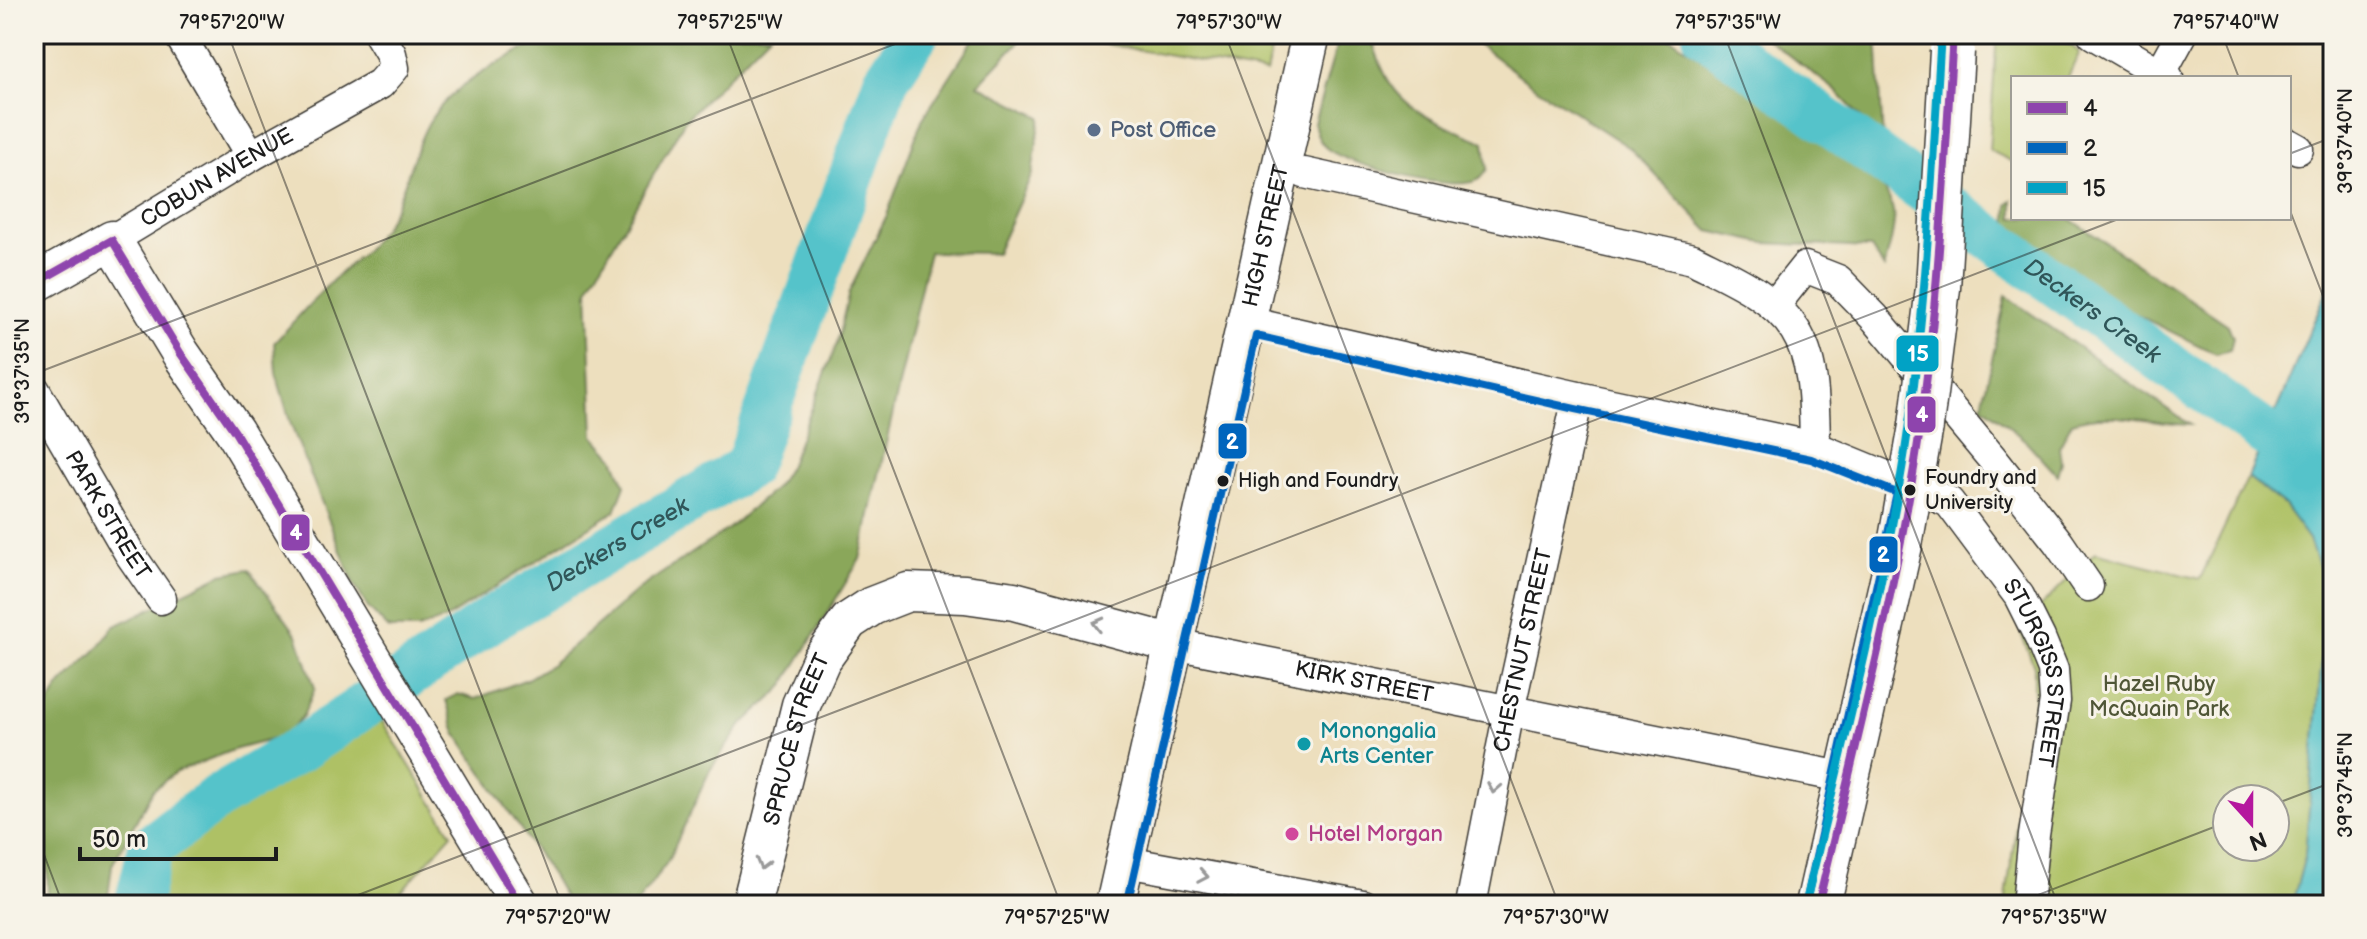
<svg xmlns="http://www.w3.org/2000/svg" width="2367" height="939" viewBox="0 0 2367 939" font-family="'Balsamiq Sans',sans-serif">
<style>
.green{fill:#aec165;stroke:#656e40;stroke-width:2;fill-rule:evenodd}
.forest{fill:#8aa75a;stroke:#53623b;stroke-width:2}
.water{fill:#55c3ca;stroke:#387073;stroke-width:2}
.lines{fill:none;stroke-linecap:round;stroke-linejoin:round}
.river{stroke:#55c3ca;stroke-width:46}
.minor-casing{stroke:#3b3934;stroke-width:33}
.tertiary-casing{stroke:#3b3934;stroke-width:41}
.primary-casing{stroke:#3b3934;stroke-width:47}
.minor{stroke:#fff;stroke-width:30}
.tertiary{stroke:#fff;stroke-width:38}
.primary{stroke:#fff;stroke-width:44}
.primary-bridge-casing{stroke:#3b3934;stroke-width:47;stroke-linecap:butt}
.primary-bridge{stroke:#fff;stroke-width:44}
.bus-1-casing{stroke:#f7f3e8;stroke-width:14}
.bus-2-casing{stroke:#f7f3e8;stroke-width:14}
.bus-3-casing{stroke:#f7f3e8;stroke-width:14}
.bus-1{stroke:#8e44ad;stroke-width:8}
.bus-2{stroke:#0065bd;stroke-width:8}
.bus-3{stroke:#01a2c5;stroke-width:8}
.oneway{stroke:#999}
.ticks{fill:none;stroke:#1c1c1c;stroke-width:2;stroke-opacity:0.45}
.service-dot{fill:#5c6f8a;stroke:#f7f3e8;stroke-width:3}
.bus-dot{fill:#1c1c1c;stroke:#f7f3e8;stroke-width:3}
.culture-dot{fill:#0f9aa8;stroke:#f7f3e8;stroke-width:3}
.hotel-dot{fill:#d1479c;stroke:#f7f3e8;stroke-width:3}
.labels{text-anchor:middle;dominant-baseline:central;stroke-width:6;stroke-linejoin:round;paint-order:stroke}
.bus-label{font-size:20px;fill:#1c1c1c;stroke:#f7f3e8;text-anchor:start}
.service-label{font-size:22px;fill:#4e5e75;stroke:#f7f3e8;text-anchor:start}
.street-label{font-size:22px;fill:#1c1c1c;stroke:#f7f3e8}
.park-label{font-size:22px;fill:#4f5636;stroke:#f7f3e8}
.culture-label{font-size:22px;fill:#0d838f;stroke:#f7f3e8;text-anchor:start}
.hotel-label{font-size:22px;fill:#b23c85;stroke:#f7f3e8;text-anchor:start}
.water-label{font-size:24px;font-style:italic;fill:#305659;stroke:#f7f3e8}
.line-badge{stroke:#f7f3e8;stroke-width:3}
.badge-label{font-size:22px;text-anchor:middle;font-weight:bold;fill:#fff}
.neatline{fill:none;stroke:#1c1c1c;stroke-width:3}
.ticks-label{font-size:20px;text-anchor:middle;fill:#1c1c1c}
</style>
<rect width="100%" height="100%" fill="#f7f3e8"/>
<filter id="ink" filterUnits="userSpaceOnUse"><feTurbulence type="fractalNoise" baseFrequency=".0125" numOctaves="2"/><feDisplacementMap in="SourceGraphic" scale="16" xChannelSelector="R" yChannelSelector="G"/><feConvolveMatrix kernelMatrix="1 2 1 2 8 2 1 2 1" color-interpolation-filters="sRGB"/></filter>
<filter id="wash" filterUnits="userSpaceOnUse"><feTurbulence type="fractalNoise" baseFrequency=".006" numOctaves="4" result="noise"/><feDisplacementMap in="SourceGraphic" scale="32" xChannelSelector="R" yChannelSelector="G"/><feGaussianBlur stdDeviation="1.8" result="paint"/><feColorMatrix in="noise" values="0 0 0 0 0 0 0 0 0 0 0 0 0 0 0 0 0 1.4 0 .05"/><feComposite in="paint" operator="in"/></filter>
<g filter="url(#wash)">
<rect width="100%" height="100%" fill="#eddfbe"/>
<g class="green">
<polygon points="1090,34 1275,34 1266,73 1082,40"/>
<polygon points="1997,34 2056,34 2079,52 2068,78 2013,78 2013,162 1989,150"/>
<path d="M2248,477l36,28 25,34 14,40v67l-18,210 -13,49h-287l29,-204v-35l-15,-38 76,-76 105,27zM2227,799h48v48h-48z"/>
<polygon points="374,708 452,834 389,905 137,905 151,847"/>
</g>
<g class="forest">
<path d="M553,34h217l-85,86 -97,169 6,147 20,22 11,27 -10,26 -170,108 -27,10h-29l-21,-21 -14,-24 -63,-159 -15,-52 -2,-30c18,-19 35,-39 54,-58 19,-19 40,-34 55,-57 23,-32 27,-73 46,-106 24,-40 84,-67 124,-88z"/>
<polygon points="977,34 1026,34 978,85 1041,117 1032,174 996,253 929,252 860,559 782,688 741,726 710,770 668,861 636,905 569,905 553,877 456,733 446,700 458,694 475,699 527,679 552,664 640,588 728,529 772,491 781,480 789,467 837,343 849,292 887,215 922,120"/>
<path d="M1340,34h30c5,14 9,29 16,42 19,37 61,51 98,66l3,27c-3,4 -5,8 -8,10 -22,16 -129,-14 -150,-29 -10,-7 -12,-16 -15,-27z"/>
<path d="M1465,34h201l213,148c24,30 14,51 5,86l-13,-20 -107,-5 -55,-12 -79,-83 -99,-64z"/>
<polygon points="1760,34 1877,34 1883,141 1834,89"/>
<polygon points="2013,200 2013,218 2069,218 2228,325 2233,337 2230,350 2216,354 2107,300 2032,251 2011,233 2007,220 2008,205"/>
<path d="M2006,296l184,129c-40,-1 -79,-16 -118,-3l-13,25 2,14 -4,14 -30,-33 -45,-37z"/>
<polygon points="249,569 297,635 315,688 303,716 285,736 233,750 176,772 153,790 112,865 107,905 48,905 45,711 59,687 98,648 113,627 222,574"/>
</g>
<polygon class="water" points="2333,276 2333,905 2292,905 2305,856 2323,646 2323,579 2309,539 2284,505 2248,477"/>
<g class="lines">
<g class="river">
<path id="s1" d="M1705,34l561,400 67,22"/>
<path id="s2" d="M137,905l14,-58 67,-50 85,-50 195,-132 249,-148 139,-387 30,-46"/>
</g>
</g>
</g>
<g filter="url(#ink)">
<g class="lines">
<defs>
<g id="minor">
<polyline points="179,34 251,156"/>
<polyline points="2093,34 2168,78"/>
<polyline points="2160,74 2182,34"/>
<polyline points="2289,144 2298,149"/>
<path d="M1304,173l389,86c35,18 80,36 102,71 21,33 19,79 20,117"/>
<path id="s3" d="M112,240l139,-84 129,-72 14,-16 -3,-14 -12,-20"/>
<polyline points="1774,306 1805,267 1838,280 1875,318 1991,457 2058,542 2088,586"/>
<path id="s4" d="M1247,322l331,75 237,50 134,55 70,94 21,42 13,32 2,31 -21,134 -7,70"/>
<path id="s5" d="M34,389l96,165 31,45"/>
<path id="s6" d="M1174,644l673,134"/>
<polyline points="1126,862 1363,905"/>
<path id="s7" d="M1471,905l38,-194 69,-314"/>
</g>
<g id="tertiary">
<polyline points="34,284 112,240 181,354 235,432 520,905"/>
<path id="s8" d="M751,905l50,-200 20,-45 28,-39 23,-15 36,-14 57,2 49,7 160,43"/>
<path id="s9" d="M1115,905l196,-871"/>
</g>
<polyline id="primary" points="1818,905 1900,545 1921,426"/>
</defs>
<use href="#minor" class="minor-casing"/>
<use href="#tertiary" class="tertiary-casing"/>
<use href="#primary" class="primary-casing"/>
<use href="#minor" class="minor"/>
<use href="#tertiary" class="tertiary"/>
<use href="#primary" class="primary"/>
<defs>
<polyline id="primary-bridge" points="1921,426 1938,288 1952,51"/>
</defs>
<use href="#primary-bridge" class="primary-bridge-casing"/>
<use href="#primary-bridge" class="primary-bridge"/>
<defs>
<g id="bus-1">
<polyline points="34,284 112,240 181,354 235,432 520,905"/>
<path d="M1818,905c35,-149 74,-298 98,-449 22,-140 28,-281 37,-422"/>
</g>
<polyline id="bus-2" points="1127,905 1256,336 1575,409 1811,459 1897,493 1806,902"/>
<path id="bus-3" d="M1806,902c35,-149 75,-299 99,-451 21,-138 27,-278 36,-417"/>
</defs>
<use href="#bus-1" class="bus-1-casing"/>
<use href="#bus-2" class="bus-2-casing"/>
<use href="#bus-3" class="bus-3-casing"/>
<use href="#bus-1" class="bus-1"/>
<use href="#bus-2" class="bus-2"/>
<use href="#bus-3" class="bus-3"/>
</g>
<defs><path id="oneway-chevron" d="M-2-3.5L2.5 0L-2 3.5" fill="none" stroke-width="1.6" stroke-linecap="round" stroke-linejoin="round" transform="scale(2)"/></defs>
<g class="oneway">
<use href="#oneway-chevron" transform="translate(1098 624) rotate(-165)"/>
<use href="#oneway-chevron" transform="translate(1494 788) rotate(101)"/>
<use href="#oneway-chevron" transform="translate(762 864) rotate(105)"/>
<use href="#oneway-chevron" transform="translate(1203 876) rotate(10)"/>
</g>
</g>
<path class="ticks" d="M228,34l334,871M726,34l335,871M1225,34l334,871M1724,34l334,871M2222,34l17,44M2289,154l44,-17M2289,208l44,114M34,374l887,-340M2275,804l58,-22M34,828l29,77M332,905l1789,-687M2012,905l215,-83"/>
<circle class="service-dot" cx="1094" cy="130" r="8"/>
<g class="bus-dot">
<circle cx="1223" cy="481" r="7"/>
<circle cx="1910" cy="490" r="7"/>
</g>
<circle class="culture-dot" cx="1304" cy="744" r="8"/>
<circle class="hotel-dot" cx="1292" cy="834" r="8"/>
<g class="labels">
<g class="bus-label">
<text x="1925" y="478">Foundry and<tspan x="1925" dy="25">University</tspan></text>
<text x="1238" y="481">High and Foundry</text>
</g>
<g class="service-label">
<text x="1110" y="130">Post Office</text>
</g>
<g class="street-label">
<text stroke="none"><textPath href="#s3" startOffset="122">COBUN AVENUE</textPath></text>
<text stroke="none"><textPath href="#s9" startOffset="686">HIGH STREET</textPath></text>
<text stroke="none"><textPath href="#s5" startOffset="146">PARK STREET</textPath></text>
<text stroke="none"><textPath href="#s7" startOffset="260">CHESTNUT STREET</textPath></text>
<text stroke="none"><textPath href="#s4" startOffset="924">STURGISS STREET</textPath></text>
<text stroke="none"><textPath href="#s6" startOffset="194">KIRK STREET</textPath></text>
<text stroke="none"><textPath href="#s8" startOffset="172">SPRUCE STREET</textPath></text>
</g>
<g class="park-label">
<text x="2159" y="684">Hazel Ruby<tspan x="2159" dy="25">McQuain Park</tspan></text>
</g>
<g class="culture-label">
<text x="1320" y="731">Monongalia<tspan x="1320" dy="25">Arts Center</tspan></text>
</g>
<g class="hotel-label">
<text x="1308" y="834">Hotel Morgan</text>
</g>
<g class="water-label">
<text stroke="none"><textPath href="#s1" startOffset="476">Deckers Creek</textPath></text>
<text stroke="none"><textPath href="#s2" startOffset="616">Deckers Creek</textPath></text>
</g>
</g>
<g class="line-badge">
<rect x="1895" y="334" width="45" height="39" rx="8" fill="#01a2c5"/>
<rect x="1906" y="395" width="31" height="39" rx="8" fill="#8e44ad"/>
<rect x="1217" y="422" width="31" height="38" rx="8" fill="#0065bd"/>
<rect x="280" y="513" width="31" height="39" rx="8" fill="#8e44ad"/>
<rect x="1868" y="535" width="31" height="39" rx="8" fill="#0065bd"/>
</g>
<g class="badge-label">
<text x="1918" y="361">15</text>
<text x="1922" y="422">4</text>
<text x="1232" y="449">2</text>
<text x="296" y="540">4</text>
<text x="1883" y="562">2</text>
</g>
<rect width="2367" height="939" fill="none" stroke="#f7f3e8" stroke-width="88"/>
<rect x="2011" y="76" width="280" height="144" fill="#f7f3e8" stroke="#9f9d96" stroke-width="2"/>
<rect x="2027" y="102" width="40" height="12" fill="#8e44ad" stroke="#9f9d96" stroke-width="2"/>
<text x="2083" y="116" font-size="24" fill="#1c1c1c">4</text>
<rect x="2027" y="142" width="40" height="12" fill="#0065bd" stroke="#9f9d96" stroke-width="2"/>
<text x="2083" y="156" font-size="24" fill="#1c1c1c">2</text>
<rect x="2027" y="182" width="40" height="12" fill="#01a2c5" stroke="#9f9d96" stroke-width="2"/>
<text x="2083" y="196" font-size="24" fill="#1c1c1c">15</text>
<g transform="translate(2251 823) rotate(159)"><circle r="38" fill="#f7f3e8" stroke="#9f9d96" stroke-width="2"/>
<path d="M0-6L14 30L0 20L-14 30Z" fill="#b5179e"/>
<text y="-12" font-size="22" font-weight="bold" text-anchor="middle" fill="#1c1c1c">N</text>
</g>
<path d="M80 847v12h196v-12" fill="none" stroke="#1c1c1c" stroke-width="4"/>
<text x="92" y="847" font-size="24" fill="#1c1c1c" stroke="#f7f3e8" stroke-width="6" paint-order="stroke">50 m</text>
<rect x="44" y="44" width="2279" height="851" class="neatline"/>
<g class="ticks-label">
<text x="232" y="29">79°57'20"W</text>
<text x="730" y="29">79°57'25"W</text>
<text x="1229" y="29">79°57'30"W</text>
<text x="1728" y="29">79°57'35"W</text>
<text x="2226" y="29">79°57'40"W</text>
<text transform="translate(2345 141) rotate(-90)" y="7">39°37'40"N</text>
<text transform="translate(22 371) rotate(-90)" y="7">39°37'35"N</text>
<text transform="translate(2345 785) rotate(-90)" y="7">39°37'45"N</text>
<text x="558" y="924">79°57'20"W</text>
<text x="1057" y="924">79°57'25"W</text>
<text x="1556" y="924">79°57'30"W</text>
<text x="2054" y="924">79°57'35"W</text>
</g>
</svg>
